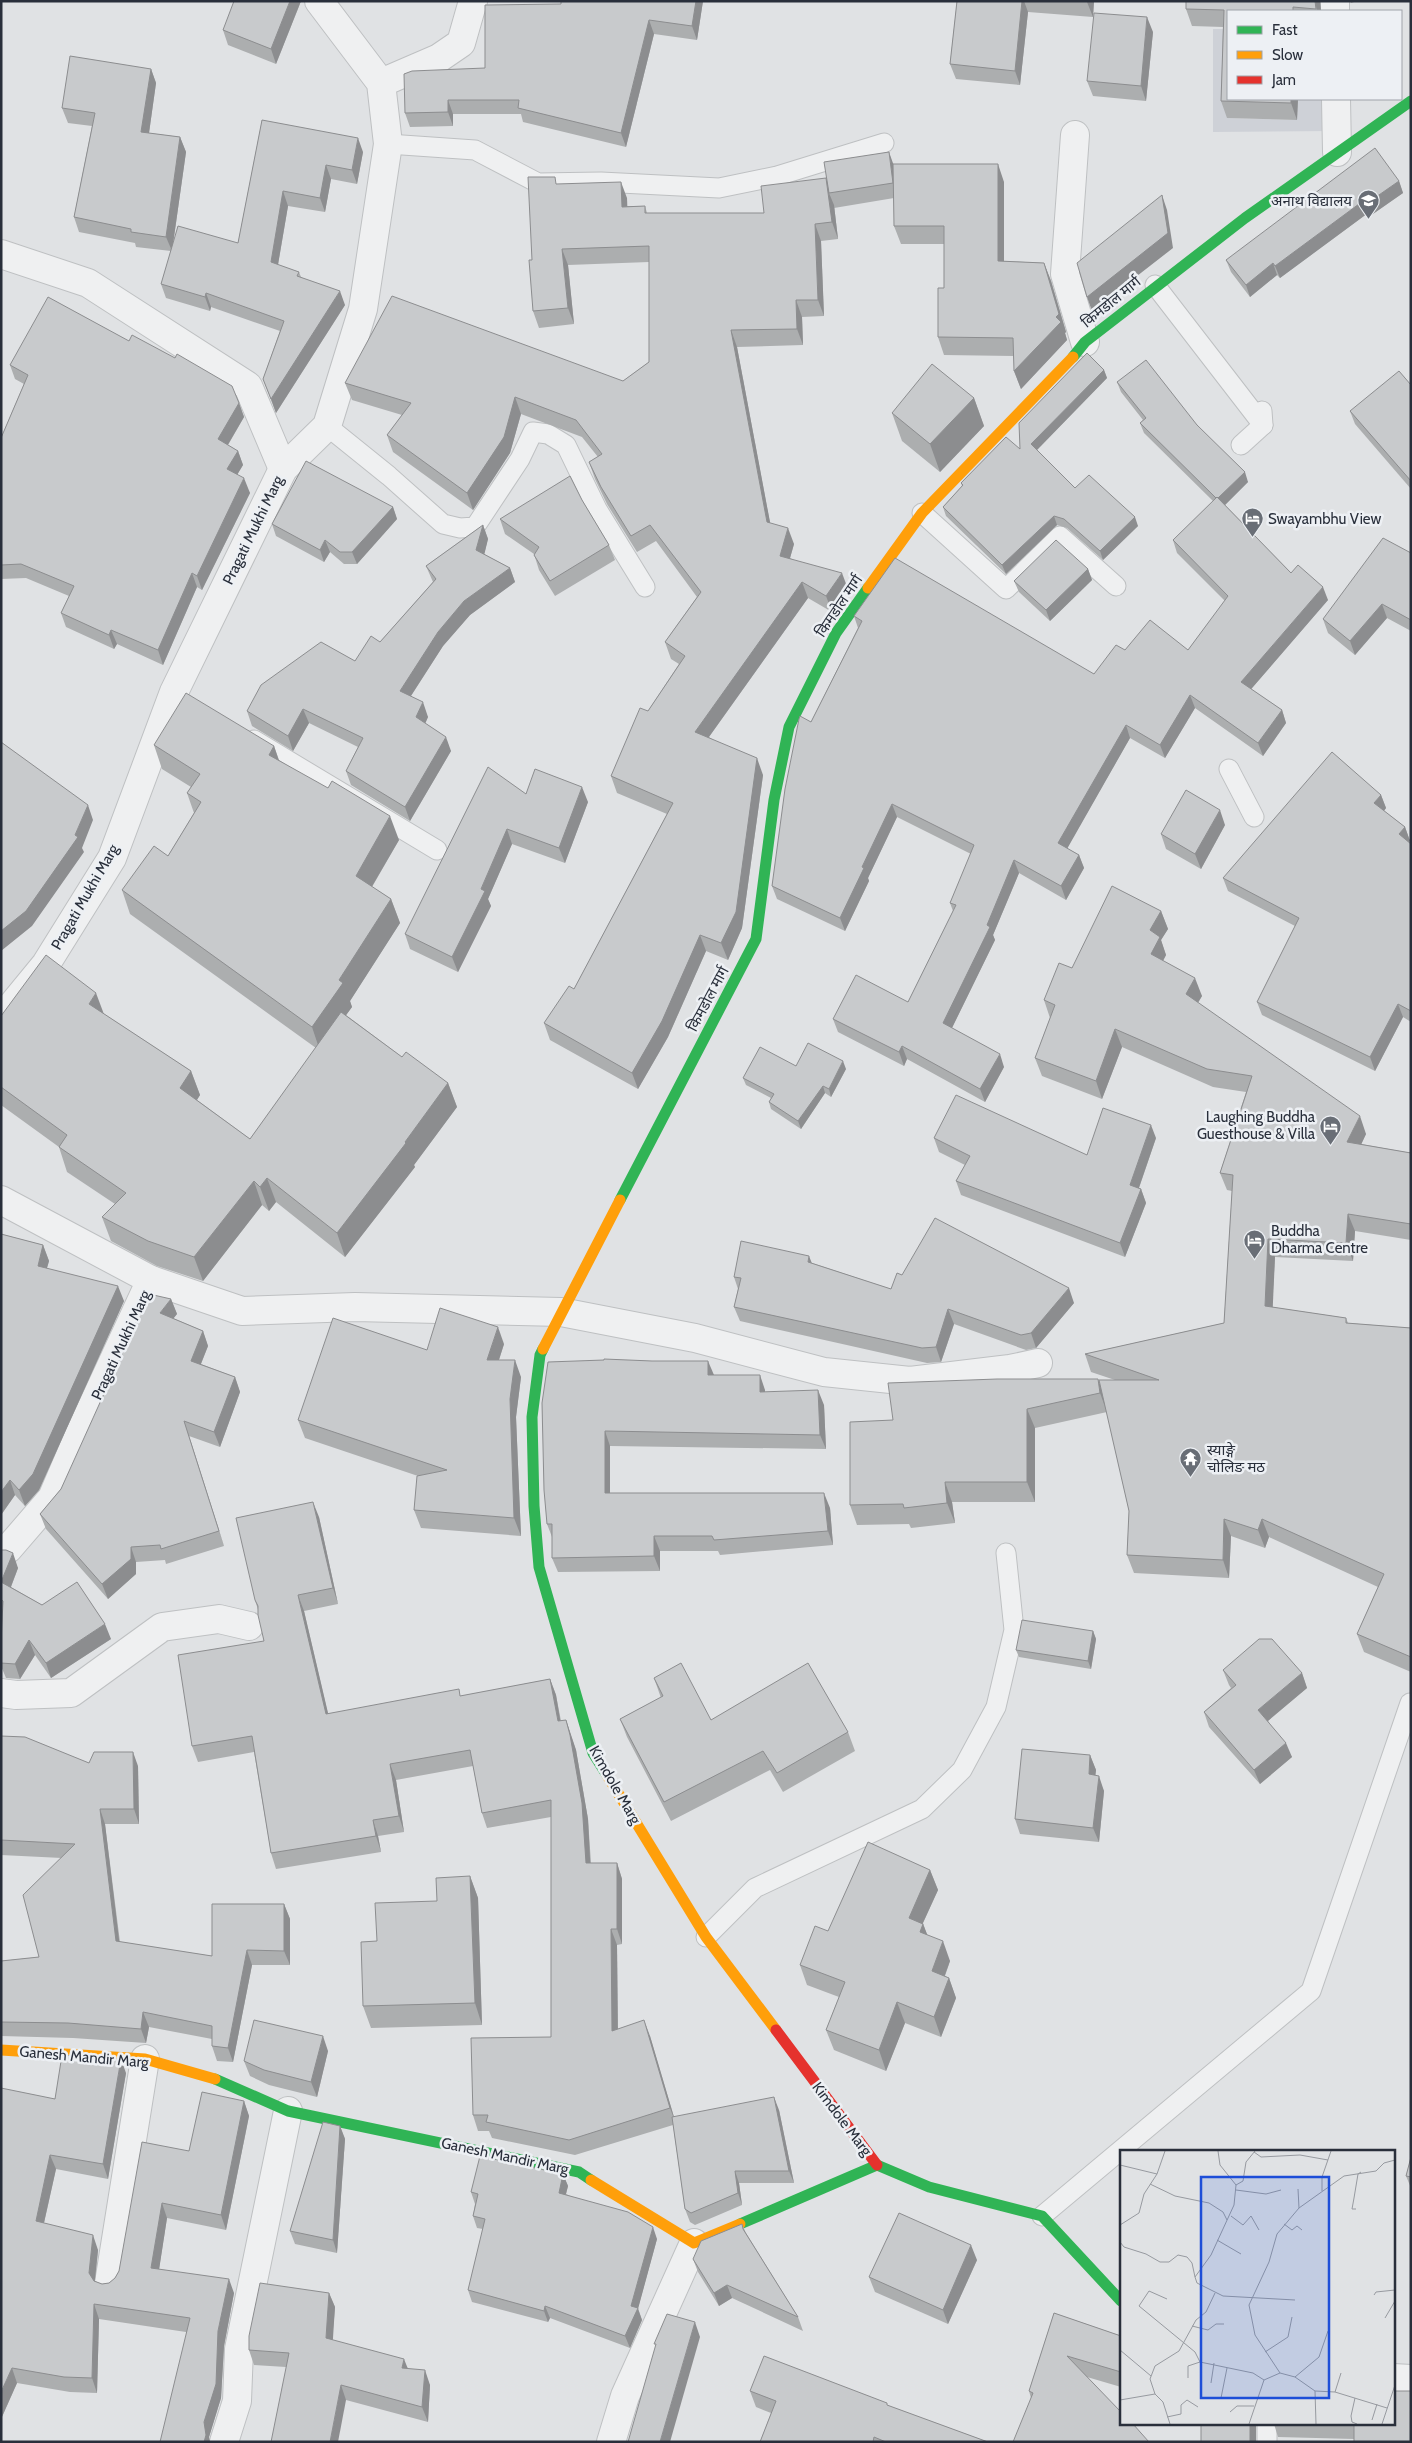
<svg xmlns="http://www.w3.org/2000/svg" width="1412" height="2443" viewBox="0 0 1412 2443" font-family="Cabin,'Noto Sans Devanagari',sans-serif">
<style>
.built{fill:#ced1d7}
.lines{fill:none;stroke-linecap:round;stroke-linejoin:round}
.lane-casing{stroke:#bec0c2;stroke-width:21}
.street-casing{stroke:#bec0c2;stroke-width:30}
.lane{stroke:#eff0f1;stroke-width:19}
.street{stroke:#eff0f1;stroke-width:28}
.fast{stroke:#30b455;stroke-width:11}
.slow{stroke:#ff9f0a;stroke-width:11}
.jam{stroke:#e5322d;stroke-width:11}
.wall{fill:#acaeaf}
.shaded-wall{fill:#8c8d8f}
.building{fill:#c8cacc;stroke:#8c8d8f}
.labels{text-anchor:middle;dominant-baseline:central;stroke-width:5;stroke-linejoin:round;paint-order:stroke}
.poi-label{font-size:15px;fill:#292f3b;stroke:#edf0f4;text-anchor:start}
.street-label{font-size:15px;fill:#292f3b;stroke:#edf0f4}
.inset-road{fill:none;stroke:#979aa0;stroke-width:1}
.view{fill:#1d4ed8;fill-opacity:0.15;stroke:#1d4ed8;stroke-width:2.5}
.inset-edge{fill:none;stroke:#292f3b;stroke-width:2.5}
</style>
<rect width="100%" height="100%" fill="#e0e2e4"/>
<polygon class="built" points="1213,29 1228,29 1227,118 1297,120 1298,99 1332,99 1332,131 1213,132"/>
<g class="lines">
<defs>
<g id="lane">
<polyline points="388,144 475,150 538,183 601,182 719,188 777,176 884,143"/>
<polyline points="1155,285 1263,425 1262,411"/>
<polyline points="327,426 389,476 443,524 460,528 475,527 520,459 533,432 548,434 566,445 597,509 645,587"/>
<polyline points="1241,445 1263,425"/>
<polyline points="922,513 1006,589 1060,536 1116,586"/>
<polyline points="254,740 437,850"/>
<polyline points="1229,769 1254,817"/>
<polyline points="706,1937 755,1888 922,1809 962,1770 996,1707 1014,1630 1006,1553"/>
<polyline points="1042,2216 1311,1991 1410,1703"/>
<polyline points="1267,2424 1267,2442"/>
</g>
<g id="street">
<polyline points="1335,1 1335,11"/>
<polyline points="381,83 439,58 461,43 473,1"/>
<polyline points="1336,99 1337,152"/>
<polyline points="1075,135 1065,274 1085,342"/>
<polyline points="1,254 88,283 248,386 283,469"/>
<polyline points="1,1019 46,964 112,858 174,692 283,469 327,426 363,309 388,144 381,83 319,1"/>
<polyline points="1,1200 151,1280 242,1311 355,1307 561,1312 695,1338 824,1372 910,1381 1010,1369 1038,1363"/>
<polyline points="1,1552 8,1549 52,1498 79,1435 151,1280"/>
<polyline points="1,1693 16,1695 71,1693 162,1627 219,1619 249,1626"/>
<polyline points="109,2283 145,2059"/>
<polyline points="1393,2378 1411,2379"/>
<polyline points="224,2442 237,2401 239,2349 288,2111"/>
<polyline points="611,2442 625,2396 694,2243"/>
</g>
</defs>
<use href="#lane" class="lane-casing"/>
<use href="#street" class="street-casing"/>
<use href="#lane" class="lane"/>
<use href="#street" class="street"/>
<g class="fast">
<polyline points="1073,357 1085,342 1245,218 1411,101"/>
<polyline points="620,1200 756,939 774,800 789,727 836,633 868,588"/>
<polyline points="543,1349 540,1355 532,1417 534,1506 539,1567 593,1753 607,1775"/>
<polyline points="215,2079 288,2111 579,2172 591,2180"/>
<polyline points="740,2224 877,2165 929,2187 1042,2216 1121,2301"/>
</g>
<g class="slow">
<polyline points="868,588 922,513 1073,357"/>
<polyline points="543,1349 620,1200"/>
<polyline points="607,1775 706,1937 776,2030"/>
<polyline points="1,2050 145,2059 215,2079"/>
<polyline points="591,2180 694,2243 740,2224"/>
</g>
<polyline class="jam" points="776,2030 877,2165"/>
</g>
<g class="wall">
<polygon points="301,1 276,64 228,45 223,30"/>
<polygon points="561,1 703,1 697,40 654,34 626,147 523,122 521,114 453,114 453,126 410,127 405,113 485,68 561,4"/>
<polygon points="957,1 1094,1 1093,17 1028,12 1020,85 956,79 950,64"/>
<polygon points="1320,1 1321,11 1228,11 1228,99 1298,99 1297,120 1227,118 1221,101 1223,27 1192,26 1186,9"/>
<polygon points="1350,1 1357,1 1351,3"/>
<polygon points="1153,32 1146,101 1093,96 1087,81"/>
<polygon points="151,69 156,83 149,133 180,137 186,152 173,244 238,243 262,120 363,152 357,184 331,179 325,212 288,206 278,265 299,272 301,277 345,305 276,413 263,379 280,331 211,307 210,311 166,298 161,284 171,251 136,247 135,243 79,232 74,217 92,126 68,123 62,108"/>
<polygon points="893,164 1004,182 1004,261 1044,263 1051,281 1066,332 1065,333 1067,340 1021,389 1014,371 1014,356 944,355 938,337 944,288 944,244 901,244 894,226 894,198 834,208 834,205 838,239 821,241 824,316 802,317 803,345 737,347 770,523 794,544 790,558 848,589 832,612 808,598 709,737 763,775 742,928 728,960 706,951 668,1037 638,1089 550,1040 544,1023 574,989 667,814 617,793 611,776 648,711 679,664 671,659 665,642 697,597 656,541 637,552 607,504 595,479 589,462 598,457 582,437 521,414 510,453 473,510 393,452 387,435 402,415 352,400 345,383 623,381 649,362 649,262 568,265 574,324 539,328 533,311 558,184 627,198 627,206 645,206 647,213 764,213 826,178"/>
<polygon points="1399,181 1403,193 1370,216 1368,213 1280,278 1277,275 1250,297 1231,272 1226,260"/>
<polygon points="10,365 239,403 244,417 228,445 238,451 243,465 237,475 250,493 202,590 197,587 163,665 117,644 114,649 66,627 61,613 69,596 26,578 1,579 1,438 24,384 15,379"/>
<polygon points="1104,370 1107,378 1037,450 1075,488 1138,526 1103,560 1067,528 1057,525 1006,574 946,516 943,507 962,486 961,483 1020,449"/>
<polygon points="1117,382 1197,425 1248,482 1225,505 1291,573 1328,600 1251,689 1282,710 1286,723 1263,756 1195,708 1165,758 1130,738 1067,848 1079,855 1084,868 1066,900 1019,873 993,935 995,940 952,1028 1004,1067 985,1102 907,1059 904,1066 838,1032 833,1019 908,1002 953,911 950,903 971,854 897,817 868,878 869,881 845,931 777,899 772,886 811,722 858,628 854,616 1094,674 1125,650 1188,650 1225,601 1177,553 1173,540 1213,501 1144,433 1140,423 1143,420 1121,392"/>
<polygon points="1411,385 1411,489 1355,424 1350,411"/>
<polygon points="974,398 984,426 940,472 902,441 892,413"/>
<polygon points="582,500 609,545 615,560 555,596 539,570 534,554 505,534 500,519"/>
<polygon points="393,507 397,519 357,564 344,564 330,552 324,562 276,536 272,524"/>
<polygon points="483,525 488,539 484,554 510,568 515,582 470,615 443,646 411,696 428,717 425,723 451,751 410,821 351,785 346,771 358,747 309,723 293,751 252,726 247,711 355,661 380,642 433,582 426,566"/>
<polygon points="1411,553 1411,631 1387,618 1355,655 1328,633 1323,619"/>
<polygon points="1088,569 1092,580 1050,621 1019,592 1014,581"/>
<polygon points="154,745 274,746 279,760 399,840 372,887 391,899 400,923 350,1001 352,1007 346,1015 402,1057 448,1083 457,1107 414,1165 415,1167 345,1257 276,1202 269,1211 262,1205 203,1281 157,1266 111,1241 102,1217 115,1204 67,1172 59,1147 1,1105 1,1016 104,1014 191,1071 200,1095 197,1100 250,1139 316,1048 130,914 122,890 168,856 194,813 187,793 191,787 162,769"/>
<polygon points="526,794 588,802 565,863 512,844 488,899 491,906 458,972 410,949 405,934"/>
<polygon points="1381,795 1386,808 1384,811 1405,827 1410,841 1409,842 1411,844 1411,1022 1403,1017 1375,1071 1262,1015 1257,1002 1295,926 1228,891 1223,878"/>
<polygon points="1225,825 1201,869 1166,849 1161,834"/>
<polygon points="1161,911 1168,929 1161,940 1166,955 1163,961 1202,996 1198,1003 1366,1134 1361,1144 1411,1153 1411,1240 1355,1231 1353,1261 1275,1257 1272,1307 1346,1318 1348,1323 1411,1328 1411,1672 1364,1652 1357,1634 1378,1587 1269,1537 1265,1548 1231,1536 1229,1578 1134,1573 1127,1555 1129,1511 1107,1412 1035,1428 1035,1502 952,1502 955,1523 911,1528 909,1524 857,1525 850,1505 893,1420 1100,1384 1115,1380 1091,1372 1085,1354 1224,1323 1232,1191 1227,1190 1220,1173 1246,1092 1213,1087 1122,1047 1102,1099 1042,1076 1035,1058 1050,1018 1044,1000 1072,968"/>
<polygon points="796,1066 846,1069 831,1097 825,1093 801,1129 771,1109 769,1102 771,1098 746,1085 743,1078"/>
<polygon points="934,1138 1087,1155 1156,1138 1139,1188 1141,1189 1146,1203 1125,1257 961,1195 956,1181 965,1165 939,1152"/>
<polygon points="1,1234 43,1245 49,1261 47,1268 124,1301 39,1490 25,1506 15,1495 1,1515"/>
<polygon points="812,1263 891,1289 902,1275 1074,1303 1036,1348 1026,1350 954,1324 941,1362 927,1363 740,1321 734,1307 738,1289 734,1277"/>
<polygon points="171,1299 177,1314 173,1318 203,1331 208,1346 201,1364 235,1377 240,1392 220,1447 189,1436 224,1546 166,1564 165,1560 136,1562 136,1574 108,1599 46,1529 40,1514 61,1489"/>
<polygon points="504,1344 499,1360 521,1377 516,1417 521,1536 421,1528 414,1510 418,1476 305,1438 298,1420 427,1350"/>
<polygon points="713,1375 765,1390 765,1392 824,1405 826,1449 610,1446 610,1493 830,1508 833,1545 720,1555 718,1551 660,1551 660,1571 558,1572 552,1558 552,1537 547,1524 542,1403"/>
<polygon points="319,1517 338,1604 304,1611 328,1714 461,1696 550,1679 556,1695 561,1721 566,1720 576,1750 588,1819 591,1863 617,1863 622,1879 622,1944 617,1945 618,2029 650,2036 674,2117 779,2110 794,2183 739,2183 742,2205 695,2225 690,2222 685,2209 673,2125 575,2155 492,2138 489,2131 478,2131 473,2115 551,2037 551,1817 487,1828 482,1813 473,1766 396,1780 404,1832 378,1836 381,1852 276,1869 271,1853 254,1752 198,1762 192,1746 264,1641 258,1610 255,1600"/>
<polygon points="1,1550 18,1568 11,1587 42,1605 111,1639 51,1678 35,1655 20,1679 6,1678 1,1666 1,1642 3,1608 2,1607 1,1610"/>
<polygon points="1093,1631 1096,1639 1091,1669 1019,1657 1016,1650"/>
<polygon points="1223,1670 1302,1673 1307,1688 1268,1721 1292,1757 1260,1784 1209,1727 1204,1712 1231,1688 1229,1685"/>
<polygon points="654,1678 711,1720 848,1732 855,1751 783,1792 770,1770 671,1821 627,1737 620,1719 661,1698"/>
<polygon points="1,1736 89,1763 138,1766 139,1824 105,1824 120,1942 212,1956 284,1904 290,1919 290,1965 252,1965 233,2062 217,2061 212,2046 212,2039 149,2027 146,2043 73,2038 1,2036 1,1961 39,1957 62,1858 1,1855"/>
<polygon points="1090,1755 1096,1770 1095,1775 1104,1791 1099,1842 1020,1834 1015,1819"/>
<polygon points="930,1870 938,1890 923,1923 927,1935 950,1961 945,1976 949,1978 956,1998 941,2037 905,2023 886,2071 834,2050 826,2030 839,1997 807,1985 800,1965 828,1931"/>
<polygon points="470,1876 478,1898 482,2025 371,2028 363,2006 377,1941 437,1901"/>
<polygon points="328,2051 317,2097 269,2085 250,2076 244,2061"/>
<polygon points="126,2073 108,2179 56,2169 44,2223 98,2250 95,2281 102,2284 109,2283 115,2278 189,2151 244,2101 249,2116 226,2230 167,2218 159,2269 234,2293 224,2346 221,2398 209,2437 186,2332 99,2319 97,2393 70,2392 17,2383 1,2419 55,2099"/>
<polygon points="340,2126 345,2139 337,2253 295,2244 290,2231"/>
<polygon points="1411,2157 1411,2188 1406,2176"/>
<polygon points="563,2174 568,2186 566,2194 657,2239 638,2308 642,2320 630,2348 550,2318 548,2322 472,2302 468,2290 483,2229 477,2228 473,2216 475,2204 471,2192"/>
<polygon points="742,2224 746,2233 798,2317 803,2331 732,2298 719,2306 698,2272 693,2259"/>
<polygon points="977,2260 948,2324 875,2292 869,2277"/>
<polygon points="329,2293 335,2307 332,2340 408,2368 430,2385 428,2422 346,2400 286,2367 254,2365 249,2350"/>
<polygon points="1054,2313 1121,2336 1121,2387 1087,2377 1031,2398 1029,2391"/>
<polygon points="750,2391 888,2406 988,2442 760,2442 771,2413 756,2407"/>
<polygon points="1274,2424 1393,2424 1354,2439 1278,2437"/>
</g>
<g class="shaded-wall">
<polygon points="290,1 301,1 276,64 271,49"/>
<polygon points="696,1 703,1 697,40 692,26"/>
<polygon points="1022,1 1024,1 1028,12 1020,85 1015,71"/>
<polygon points="1088,1 1094,1 1093,17 1087,2"/>
<polygon points="1315,1 1320,1 1321,11 1317,11"/>
<polygon points="1147,17 1153,32 1146,101 1141,86"/>
<polygon points="649,20 654,34 626,147 621,133"/>
<polygon points="151,69 156,83 147,147 141,132"/>
<polygon points="1291,99 1298,99 1297,120 1291,103"/>
<polygon points="448,100 453,114 453,126 448,112"/>
<polygon points="180,137 186,152 172,251 166,237"/>
<polygon points="358,138 363,152 357,184 352,170"/>
<polygon points="889,152 894,166 893,183"/>
<polygon points="998,164 1004,182 1004,279 998,261"/>
<polygon points="326,165 331,179 325,212 320,198"/>
<polygon points="826,178 831,192 829,193 834,205 838,239 832,222"/>
<polygon points="1399,181 1403,193 1370,216 1366,204"/>
<polygon points="621,182 627,198 628,223 622,207"/>
<polygon points="283,191 288,206 276,276 271,262"/>
<polygon points="1162,195 1167,210 1173,248 1092,311 1087,297"/>
<polygon points="1363,201 1368,213 1280,278 1275,266"/>
<polygon points="815,224 821,241 824,316 818,300"/>
<polygon points="562,249 568,265 574,324 568,308"/>
<polygon points="1044,263 1051,281 1066,332 1065,333 1067,340 1021,389 1014,371 1056,317"/>
<polygon points="1273,263 1277,275 1250,297 1246,285"/>
<polygon points="340,291 345,305 276,413 271,399"/>
<polygon points="206,293 211,307 210,311 205,297"/>
<polygon points="796,300 802,317 803,345 797,329"/>
<polygon points="731,330 737,347 773,538 767,522"/>
<polygon points="1104,370 1107,378 1034,453 1031,444"/>
<polygon points="515,397 521,414 510,453 473,510 467,493"/>
<polygon points="974,398 984,426 940,472 930,444"/>
<polygon points="239,403 244,417 223,453 218,439"/>
<polygon points="238,451 243,465 232,483 227,469"/>
<polygon points="1245,472 1248,482 1221,509 1217,499"/>
<polygon points="244,478 250,493 202,590 197,576"/>
<polygon points="393,507 397,519 357,564 352,552"/>
<polygon points="1054,516 1057,525 1006,574 1002,565"/>
<polygon points="1135,517 1138,526 1103,560 1100,551"/>
<polygon points="483,525 488,539 482,564 476,550"/>
<polygon points="788,528 794,544 786,572 780,556"/>
<polygon points="325,540 330,552 324,562 320,550"/>
<polygon points="510,568 515,582 470,615 443,646 405,705 400,691 438,632 464,601"/>
<polygon points="1088,569 1092,580 1050,621 1046,610"/>
<polygon points="192,573 197,587 163,665 158,650"/>
<polygon points="842,573 848,589 832,612 826,596"/>
<polygon points="802,582 808,598 701,748 695,732"/>
<polygon points="1323,587 1328,600 1246,695 1241,682"/>
<polygon points="1382,604 1387,618 1355,655 1350,641"/>
<polygon points="111,630 117,644 114,649 109,635"/>
<polygon points="1190,695 1195,708 1165,758 1160,745"/>
<polygon points="423,702 428,717 422,731 416,717"/>
<polygon points="303,709 309,723 293,751 288,736"/>
<polygon points="1282,710 1286,723 1263,756 1258,743"/>
<polygon points="1126,725 1130,738 1063,856 1058,843"/>
<polygon points="446,737 451,751 410,821 405,807"/>
<polygon points="274,746 282,770 269,755"/>
<polygon points="757,758 763,775 742,928 728,960 721,943"/>
<polygon points="582,787 588,802 565,863 559,848"/>
<polygon points="1381,795 1386,808 1379,817 1374,803"/>
<polygon points="892,804 897,817 868,878 869,881 845,931 840,918 862,867"/>
<polygon points="88,805 93,820 82,848 84,852 32,926 1,951 1,931 75,835"/>
<polygon points="1220,810 1225,825 1201,869 1195,854"/>
<polygon points="390,816 399,840 364,900 356,876"/>
<polygon points="1405,827 1410,841 1404,848 1399,834"/>
<polygon points="507,829 512,844 488,899 491,906 458,972 452,957"/>
<polygon points="1079,855 1084,868 1066,900 1061,886"/>
<polygon points="1014,860 1019,873 993,935 995,940 948,1036 943,1023 987,925"/>
<polygon points="391,899 400,923 350,1001 352,1007 320,1051 312,1027 339,980"/>
<polygon points="1161,911 1168,929 1161,940 1166,955 1157,972 1151,954 1150,930"/>
<polygon points="700,935 706,951 668,1037 638,1089 632,1073"/>
<polygon points="1195,978 1202,996 1192,1012 1186,994"/>
<polygon points="96,993 105,1017 89,1004"/>
<polygon points="1398,1004 1403,1017 1375,1071 1370,1057"/>
<polygon points="1115,1029 1122,1047 1102,1099 1096,1081"/>
<polygon points="902,1046 907,1059 904,1066 899,1052"/>
<polygon points="1000,1054 1004,1067 985,1102 980,1089"/>
<polygon points="843,1061 846,1069 831,1097 829,1089"/>
<polygon points="191,1071 200,1095 189,1112 180,1088"/>
<polygon points="448,1083 457,1107 414,1165 415,1167 345,1257 337,1233 405,1142"/>
<polygon points="823,1086 825,1093 801,1129 798,1121"/>
<polygon points="1360,1116 1366,1134 1354,1160 1347,1142"/>
<polygon points="1151,1125 1156,1138 1135,1199 1130,1185"/>
<polygon points="267,1178 276,1202 269,1211 260,1187"/>
<polygon points="254,1181 262,1205 203,1281 194,1257"/>
<polygon points="1141,1189 1146,1203 1125,1257 1120,1243"/>
<polygon points="1348,1214 1355,1231 1353,1261 1346,1243"/>
<polygon points="1268,1239 1275,1257 1272,1324 1265,1306"/>
<polygon points="43,1245 49,1261 43,1281 38,1266"/>
<polygon points="809,1256 815,1271 808,1262"/>
<polygon points="118,1286 124,1301 39,1490 25,1506 19,1490"/>
<polygon points="1069,1288 1074,1303 1036,1348 1031,1333"/>
<polygon points="171,1299 177,1314 166,1328 160,1313"/>
<polygon points="948,1309 954,1324 941,1362 936,1347"/>
<polygon points="498,1327 504,1344 493,1378 487,1360"/>
<polygon points="203,1331 208,1346 196,1376 191,1361"/>
<polygon points="515,1360 521,1377 516,1417 521,1536 514,1518 510,1399"/>
<polygon points="708,1361 714,1375 708,1375"/>
<polygon points="760,1375 765,1390 765,1407 760,1392"/>
<polygon points="235,1377 240,1392 220,1447 214,1432"/>
<polygon points="1098,1379 1105,1398 1107,1412 1100,1393"/>
<polygon points="818,1390 824,1405 826,1449 820,1435"/>
<polygon points="1027,1409 1035,1428 1035,1502 1027,1482"/>
<polygon points="184,1421 189,1436 224,1546 219,1531"/>
<polygon points="605,1431 610,1446 610,1508 605,1493"/>
<polygon points="10,1480 15,1495 1,1515 1,1492"/>
<polygon points="945,1482 952,1502 955,1523 947,1503"/>
<polygon points="824,1493 830,1508 833,1545 828,1531"/>
<polygon points="313,1502 319,1517 338,1604 333,1588"/>
<polygon points="1224,1519 1231,1536 1229,1578 1223,1560"/>
<polygon points="1262,1519 1269,1537 1265,1548 1258,1530"/>
<polygon points="654,1536 660,1551 660,1571 654,1556"/>
<polygon points="131,1547 136,1562 136,1574 108,1599 102,1584"/>
<polygon points="13,1553 18,1568 7,1597 1,1582"/>
<polygon points="298,1595 304,1611 332,1730 326,1714"/>
<polygon points="105,1624 111,1639 51,1678 46,1663"/>
<polygon points="1093,1631 1096,1639 1091,1669 1088,1661"/>
<polygon points="29,1640 35,1655 20,1679 15,1664"/>
<polygon points="1302,1673 1307,1688 1263,1725 1258,1710"/>
<polygon points="550,1679 556,1695 563,1737 558,1721"/>
<polygon points="566,1720 576,1750 588,1819 591,1878 586,1863"/>
<polygon points="1286,1743 1292,1757 1260,1784 1254,1770"/>
<polygon points="133,1752 138,1766 139,1824 134,1809"/>
<polygon points="1090,1755 1096,1770 1094,1789 1089,1774"/>
<polygon points="390,1764 396,1780 404,1832 399,1816"/>
<polygon points="1099,1776 1104,1791 1099,1842 1093,1828"/>
<polygon points="100,1809 105,1824 121,1956 116,1941"/>
<polygon points="373,1820 378,1836 381,1852 376,1836"/>
<polygon points="617,1863 622,1879 622,1944 617,1929"/>
<polygon points="930,1870 938,1890 916,1938 909,1918"/>
<polygon points="470,1876 478,1898 482,2025 475,2003"/>
<polygon points="284,1904 290,1919 290,1965 284,1951"/>
<polygon points="923,1924 931,1944 920,1932"/>
<polygon points="611,1929 617,1945 618,2047 612,2031"/>
<polygon points="943,1941 950,1961 939,1991 932,1971"/>
<polygon points="247,1950 252,1965 233,2062 228,2048"/>
<polygon points="949,1978 956,1998 941,2037 934,2017"/>
<polygon points="897,2002 905,2023 886,2071 879,2050"/>
<polygon points="143,2012 149,2027 146,2043 141,2029"/>
<polygon points="644,2020 650,2036 676,2124 670,2108"/>
<polygon points="323,2036 328,2051 317,2097 311,2082"/>
<polygon points="121,2059 126,2073 108,2179 103,2164"/>
<polygon points="774,2097 779,2110 794,2183 789,2171"/>
<polygon points="244,2101 249,2116 226,2230 221,2215"/>
<polygon points="340,2126 345,2139 337,2253 333,2240"/>
<polygon points="50,2155 56,2169 41,2236 36,2221"/>
<polygon points="735,2171 739,2183 742,2205 738,2193"/>
<polygon points="563,2174 568,2186 563,2205 559,2193"/>
<polygon points="162,2203 167,2218 157,2283 151,2268"/>
<polygon points="653,2227 657,2239 638,2309 642,2320 630,2348 625,2336 631,2306"/>
<polygon points="93,2235 98,2250 94,2288 89,2273"/>
<polygon points="971,2245 977,2260 948,2324 943,2310"/>
<polygon points="229,2279 234,2293 224,2346 221,2398 209,2437 210,2442 204,2442 204,2422 218,2331"/>
<polygon points="727,2285 732,2298 719,2306 714,2293"/>
<polygon points="329,2293 335,2307 332,2353 326,2338"/>
<polygon points="94,2304 99,2319 97,2393 92,2378"/>
<polygon points="545,2306 550,2318 548,2322 544,2311"/>
<polygon points="695,2322 700,2337 670,2442 660,2442"/>
<polygon points="404,2359 410,2374 402,2368"/>
<polygon points="12,2368 17,2383 1,2419 1,2392"/>
<polygon points="425,2370 430,2385 428,2422 422,2407"/>
<polygon points="341,2385 346,2400 338,2442 330,2442"/>
<rect x="1250" y="2424" width="6" height="18"/>
</g>
<g class="building">
<polygon points="234,1 290,1 271,49 223,30"/>
<polygon points="561,1 696,1 692,26 649,20 621,133 518,108 519,100 448,100 448,112 405,113 404,74 412,71 485,68 485,5 561,4"/>
<polygon points="957,1 1022,1 1015,71 950,64"/>
<polygon points="1186,1 1315,1 1316,9 1293,7 1293,11 1228,11 1228,99 1291,99 1291,103 1221,101 1224,10 1186,9"/>
<polygon points="1094,13 1147,17 1141,86 1087,81"/>
<polygon points="70,56 151,69 141,132 180,137 166,237 131,232 131,229 74,217 95,113 62,108"/>
<polygon points="262,120 358,138 352,170 326,165 320,198 283,191 271,262 299,272 297,276 340,291 271,399 263,379 284,321 206,293 205,297 161,284 178,226 238,243"/>
<polygon points="1375,148 1399,181 1366,204 1363,201 1275,266 1273,263 1246,285 1226,260"/>
<polygon points="889,152 893,183 829,193 824,162"/>
<polygon points="893,164 998,164 998,261 1044,263 1059,314 1056,317 1061,322 1014,371 1013,338 938,337 938,288 944,288 944,226 894,226"/>
<polygon points="528,177 555,177 556,184 621,182 622,207 645,206 645,213 764,213 761,186 826,178 832,222 815,224 818,300 796,300 797,329 731,330 767,522 788,528 780,556 842,573 826,596 802,582 695,732 757,758 736,912 721,943 700,935 662,1021 632,1073 544,1023 569,986 574,989 673,803 611,776 640,708 648,711 685,656 665,642 701,592 650,525 631,536 601,487 589,462 602,454 576,420 515,397 504,437 467,493 387,435 411,403 345,383 392,296 623,381 649,362 649,246 562,249 568,308 533,311 529,260 532,260"/>
<polygon points="1162,195 1168,233 1087,297 1077,263"/>
<polygon points="48,297 129,341 132,335 175,358 177,354 232,386 239,403 218,439 238,451 227,469 244,478 197,576 192,573 158,650 111,630 109,635 61,613 74,586 21,564 1,565 1,438 28,375 10,365"/>
<polygon points="1087,353 1104,370 1031,444 1075,488 1089,475 1135,517 1100,551 1064,519 1054,516 1002,565 943,507 963,485 961,483 1006,437 1020,449 1019,423"/>
<polygon points="1146,360 1197,425 1245,472 1218,498 1217,497 1216,498 1140,423 1146,418 1117,382"/>
<polygon points="932,364 974,398 930,444 892,413"/>
<polygon points="1399,371 1411,385 1411,481 1350,411"/>
<polygon points="306,461 393,507 352,552 340,552 325,540 320,550 272,524"/>
<polygon points="570,476 582,500 609,545 550,581 534,555 539,547 500,519"/>
<polygon points="1217,497 1291,573 1298,565 1323,587 1241,682 1282,710 1258,743 1190,695 1160,745 1126,725 1058,843 1079,855 1061,886 1014,860 987,925 990,927 943,1023 1000,1054 980,1089 902,1046 899,1052 833,1019 856,975 908,1002 956,905 950,903 974,845 892,804 862,867 864,868 840,918 772,886 785,789 799,719 800,716 811,722 862,621 854,616 895,558 1094,674 1116,645 1125,650 1150,620 1188,650 1228,596 1173,540"/>
<polygon points="483,525 476,550 510,568 464,601 438,632 400,691 423,702 416,717 446,737 405,807 346,771 363,738 303,709 288,736 247,711 261,685 321,642 355,661 371,636 380,642 436,579 426,566"/>
<polygon points="1383,538 1411,553 1411,620 1382,604 1350,641 1323,619"/>
<polygon points="1056,540 1088,569 1046,610 1014,581"/>
<polygon points="186,693 274,746 269,755 328,788 332,781 390,816 356,876 391,899 339,980 343,983 312,1027 122,890 154,846 168,856 201,802 187,793 200,774 154,745"/>
<polygon points="1,742 88,805 75,835 78,837 26,911 1,931"/>
<polygon points="1332,752 1381,795 1374,803 1405,827 1399,834 1411,844 1411,1011 1398,1004 1370,1057 1257,1002 1299,918 1223,878"/>
<polygon points="488,767 526,794 535,769 582,787 559,848 507,829 481,889 485,891 452,957 405,934"/>
<polygon points="1186,790 1220,810 1195,854 1161,834"/>
<polygon points="1112,886 1161,911 1150,930 1160,937 1151,954 1195,978 1186,994 1360,1116 1347,1142 1411,1153 1411,1224 1348,1214 1346,1243 1268,1239 1265,1306 1346,1318 1346,1323 1411,1328 1411,1657 1357,1634 1384,1574 1262,1519 1258,1530 1224,1519 1223,1560 1127,1555 1129,1511 1099,1380 1159,1380 1085,1354 1224,1323 1233,1175 1220,1173 1252,1076 1207,1069 1115,1029 1096,1081 1035,1058 1055,1005 1044,1000 1059,963 1072,968"/>
<polygon points="46,955 96,993 89,1004 191,1071 180,1088 250,1139 341,1012 402,1057 406,1052 448,1083 405,1142 406,1143 337,1233 267,1178 260,1187 254,1181 194,1257 148,1241 102,1217 126,1193 59,1147 67,1135 1,1087 1,1016"/>
<polygon points="808,1043 843,1061 829,1089 823,1086 798,1121 769,1102 774,1094 743,1078 760,1047 796,1066"/>
<polygon points="956,1095 1087,1155 1103,1108 1151,1125 1130,1185 1141,1189 1120,1243 956,1181 970,1156 934,1138"/>
<polygon points="935,1218 1069,1288 1031,1333 1021,1335 948,1309 936,1347 922,1348 734,1307 741,1278 734,1277 741,1241 809,1256 808,1262 891,1289 897,1273 902,1275"/>
<polygon points="1,1234 43,1245 38,1266 118,1286 33,1474 19,1490 10,1480 1,1492"/>
<polygon points="149,1294 171,1299 160,1313 203,1331 191,1361 235,1377 214,1432 184,1421 219,1531 161,1549 160,1545 131,1547 131,1559 102,1584 40,1514 61,1489"/>
<polygon points="440,1308 498,1327 487,1360 515,1360 510,1399 514,1518 414,1510 417,1476 447,1470 298,1420 333,1318 427,1350"/>
<polygon points="604,1359 652,1361 708,1361 708,1375 760,1375 760,1392 818,1390 820,1435 605,1431 605,1493 824,1493 828,1531 714,1540 712,1536 654,1536 654,1556 552,1558 552,1524 547,1524 544,1490 542,1403 548,1362 604,1360"/>
<polygon points="997,1379 1098,1379 1100,1393 1027,1409 1027,1482 945,1482 947,1503 904,1508 903,1504 850,1505 850,1422 893,1420 888,1383"/>
<polygon points="313,1502 333,1588 298,1595 326,1714 459,1689 460,1696 550,1679 558,1721 566,1720 570,1735 582,1803 586,1863 617,1863 617,1929 611,1929 612,2031 644,2020 670,2108 569,2140 486,2122 488,2115 473,2115 471,2038 551,2037 551,1800 482,1813 470,1750 390,1764 399,1816 373,1820 376,1836 271,1853 252,1736 192,1746 178,1655 264,1641 258,1615 258,1606 255,1600 236,1518"/>
<polygon points="1,1550 6,1550 13,1553 1,1582"/>
<polygon points="1,1582 42,1605 77,1582 105,1624 46,1663 29,1640 15,1664 1,1663 1,1642 3,1601 1,1599"/>
<polygon points="1022,1620 1093,1631 1088,1661 1016,1650"/>
<polygon points="1259,1639 1272,1639 1302,1673 1258,1710 1286,1743 1254,1770 1204,1712 1236,1685 1223,1670"/>
<polygon points="681,1663 711,1720 808,1663 848,1732 777,1773 763,1751 664,1802 620,1719 663,1696 654,1678"/>
<polygon points="1,1736 25,1737 89,1763 94,1752 133,1752 134,1809 100,1809 116,1941 212,1956 212,1904 284,1904 284,1951 247,1950 228,2048 212,2046 212,2026 143,2012 141,2029 68,2023 1,2022 1,1961 39,1957 23,1895 75,1844 1,1840"/>
<polygon points="1022,1749 1090,1755 1089,1774 1099,1776 1093,1828 1015,1819"/>
<polygon points="868,1842 930,1870 909,1918 923,1924 920,1932 943,1941 932,1971 949,1978 934,2017 897,2002 879,2050 826,2030 845,1982 800,1965 815,1926 828,1931"/>
<polygon points="470,1876 475,2003 363,2006 361,1942 377,1941 375,1903 437,1901 436,1878"/>
<polygon points="254,2020 323,2036 311,2082 264,2070 244,2061"/>
<polygon points="62,2055 121,2059 103,2164 50,2155 36,2221 93,2235 89,2273 94,2281 102,2284 109,2283 115,2278 119,2271 142,2142 189,2151 202,2092 244,2101 221,2215 162,2203 151,2268 229,2279 218,2331 216,2384 204,2422 206,2435 204,2442 160,2442 190,2318 94,2304 92,2378 64,2377 12,2368 1,2392 1,2088 55,2099"/>
<polygon points="774,2097 789,2171 735,2171 738,2193 691,2213 685,2209 672,2117"/>
<polygon points="323,2122 340,2126 333,2240 290,2231"/>
<polygon points="480,2156 563,2174 559,2193 628,2212 653,2227 631,2306 638,2308 625,2336 545,2306 544,2311 468,2290 485,2219 473,2216 478,2194 471,2192"/>
<polygon points="1411,2157 1411,2177 1406,2176"/>
<polygon points="899,2213 971,2245 943,2310 869,2277"/>
<polygon points="742,2224 743,2229 798,2317 727,2285 714,2293 693,2259 701,2241"/>
<polygon points="260,2283 329,2293 326,2338 404,2359 402,2368 425,2370 422,2407 341,2385 330,2442 271,2442 289,2353 249,2350 249,2336"/>
<polygon points="1054,2313 1121,2336 1121,2372 1067,2356 1121,2412 1121,2424 1133,2424 1149,2442 1013,2442 1033,2393 1029,2391"/>
<polygon points="667,2314 695,2322 660,2442 628,2442 656,2344 654,2344"/>
<polygon points="764,2356 887,2403 887,2405 988,2442 886,2442 874,2437 873,2442 760,2442 776,2401 750,2391"/>
<polygon points="1393,2391 1411,2391 1411,2442 1354,2442 1354,2424 1393,2424"/>
<rect x="1201" y="2424" width="49" height="18"/>
</g>
<defs>
<symbol id="school-pin" viewBox="-11 -11 22 30"><path d="M0 17L-7.5 6A9.5 9.5 0 1 1 7.5 6Z" fill="#696e76" stroke="#edf0f4"/><path d="M0-5L7-2L0 1L-7-2ZM-4 1L0 2.5L4 1V4Q0 6-4 4Z" fill="#fff"/></symbol>
<symbol id="hotel-pin" viewBox="-11 -11 22 30"><path d="M0 17L-7.5 6A9.5 9.5 0 1 1 7.5 6Z" fill="#696e76" stroke="#edf0f4"/><path d="M-6-4.5h1.5V1H6V5H4.5V3h-9V5H-6ZM-4 0a1.8 1.8 0 1 1 3.6 0ZM.5 0V-2.5h3Q6-2.5 6 0Z" fill="#fff"/></symbol>
<symbol id="temple-pin" viewBox="-11 -11 22 30"><path d="M0 17L-7.5 6A9.5 9.5 0 1 1 7.5 6Z" fill="#696e76" stroke="#edf0f4"/><path d="M0-6L5-2H3V0L6.5 2.5H4V6H1.5V3h-3V6H-4V2.5H-6.5L-3 0V-2H-5Z" fill="#fff"/></symbol>
</defs>
<g fill-rule="evenodd">
<use href="#school-pin" x="1356" y="188" width="25" height="34"/>
<use href="#hotel-pin" x="1240" y="506" width="25" height="34"/>
<use href="#hotel-pin" x="1318" y="1114" width="25" height="34"/>
<use href="#hotel-pin" x="1242" y="1228" width="25" height="34"/>
<use href="#temple-pin" x="1178" y="1446" width="25" height="34"/>
</g>
<g class="labels">
<g class="poi-label">
<text x="1352" y="201" text-anchor="end">अनाथ विद्यालय</text>
<text x="1268" y="519">Swayambhu View</text>
<text x="1315" y="1117" text-anchor="end">Laughing Buddha<tspan x="1315" dy="17">Guesthouse &amp; Villa</tspan></text>
<text x="1271" y="1231">Buddha<tspan x="1271" dy="17">Dharma Centre</tspan></text>
<text x="1207" y="1450">स्याङ्गे<tspan x="1207" dy="17">चोलिङ मठ</tspan></text>
</g>
<g class="street-label">
<text transform="translate(1111 302) rotate(-39)">किमडोल मार्ग</text>
<text transform="translate(253 530) rotate(-64)">Pragati Mukhi Marg</text>
<text transform="translate(839 606) rotate(-56)">किमडोल मार्ग</text>
<text transform="translate(85 897) rotate(-60)">Pragati Mukhi Marg</text>
<text transform="translate(708 999) rotate(-62)">किमडोल मार्ग</text>
<text transform="translate(121 1345) rotate(-65)">Pragati Mukhi Marg</text>
<text transform="translate(615 1785) rotate(60)">Kimdole Marg</text>
<text transform="translate(84 2057) rotate(5)">Ganesh Mandir Marg</text>
<text transform="translate(842 2119) rotate(53)">Kimdole Marg</text>
<text transform="translate(505 2156) rotate(12)">Ganesh Mandir Marg</text>
</g>
</g>
<g transform="translate(1120 2150)">
<rect width="275" height="275" fill="#e0e2e4"/>
<path class="inset-road" d="M98,1l2,14 16,20 -2,20 -23,50 -16,22 2,6 26,13 72,4M134,2l7,5 39,-2 28,5M0,15l37,9M30,34l25,12 34,7 14,9 4,8M116,35l7,-4 3,-19 9,-11M178,39l1,19M116,40l30,4 15,-4M202,41v-14l9,-26M236,59h-4l2,-11 4,-24 3,-2M111,66l12,9 8,-9 8,14M164,74l8,6 5,-4 5,4M0,75l19,-12 5,-19 13,-20 8,-23M97,90l24,14M0,92l4,5 22,7 14,8h9l9,-7 9,2 5,6 3,14M254,145l2,-3 19,-2M47,149l-18,-8 -10,15 56,46 5,10 53,11 11,7 16,-7 15,4 20,14 20,1 52,16M265,168l10,-17M72,176l16,4 8,-6h8M0,200l31,26M145,202l23,-15 4,-20M160,223l-25,-38 -6,-30 20,-43 8,-28 22,-26 45,-32 32,-5 8,-8 11,-3M175,227l24,-20 9,-26M68,228v-12l12,-4M91,233l3,-20M195,241l1,33M215,242l6,-19M101,248l6,-30M235,248l-4,18 1,6 5,2M0,250l35,-6M110,262l7,-6h17M47,267l14,-3v-9l6,-5 11,7M252,270l5,-16M50,274l-7,-22 -8,-8 -5,-15 5,-13 24,-15 17,-31 10,-8 9,-19M129,274l15,-44M262,274l13,-39"/>
<path class="view" d="M81,27h128v221h-128z"/>
<rect width="275" height="275" class="inset-edge"/>
</g>
<rect width="1412" height="2443" fill="none" stroke="#292f3b" stroke-width="5"/>
<rect x="1227" y="10" width="175" height="90" fill="#edf0f4" stroke="#9fa3aa"/>
<rect x="1237" y="26" width="25" height="8" fill="#30b455" stroke="#9fa3aa"/>
<text x="1272" y="35" font-size="15" fill="#292f3b">Fast</text>
<rect x="1237" y="51" width="25" height="8" fill="#ff9f0a" stroke="#9fa3aa"/>
<text x="1272" y="60" font-size="15" fill="#292f3b">Slow</text>
<rect x="1237" y="76" width="25" height="8" fill="#e5322d" stroke="#9fa3aa"/>
<text x="1272" y="85" font-size="15" fill="#292f3b">Jam</text>
</svg>
